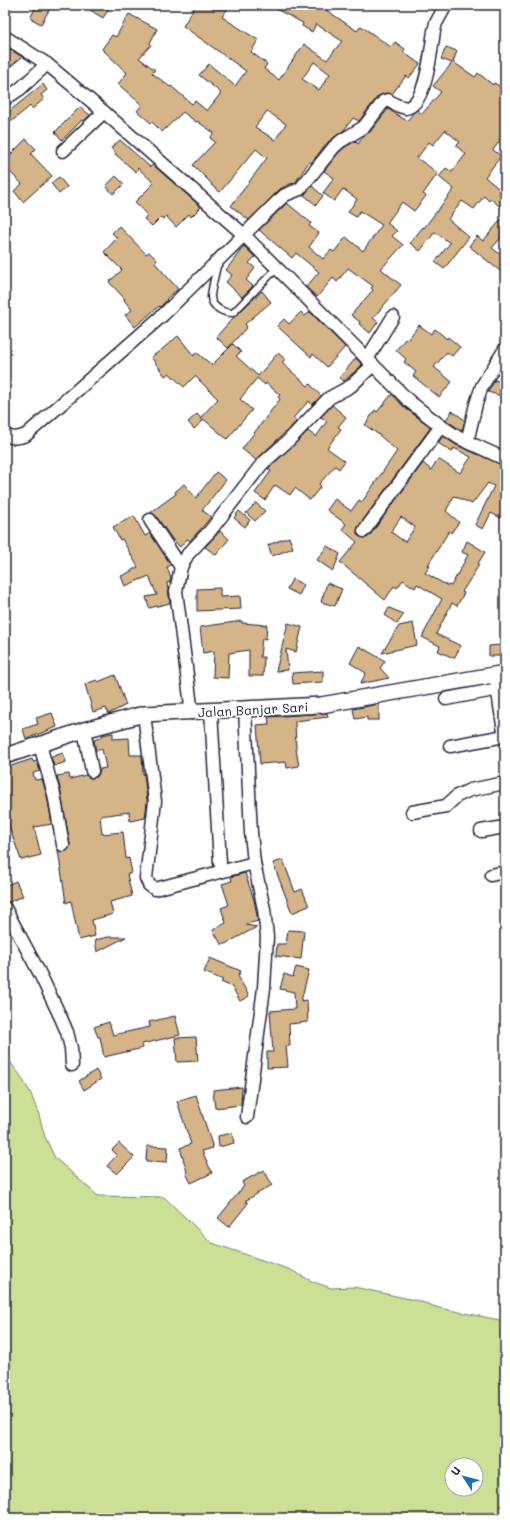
<svg xmlns="http://www.w3.org/2000/svg" width="510" height="1523" viewBox="0 0 510 1523" font-family="Mali,sans-serif">
<style>
.green{fill:#cce095;stroke:#778168;fill-rule:evenodd}
.building{fill:#d5b588;stroke:#22223b;fill-rule:evenodd}
.lines{fill:none;stroke-linecap:round;stroke-linejoin:round}
.service-casing{stroke:#22223b;stroke-width:9}
.minor-casing{stroke:#22223b;stroke-width:15}
.tertiary-casing{stroke:#22223b;stroke-width:18}
.service{stroke:#fff;stroke-width:6}
.minor{stroke:#fff;stroke-width:12}
.tertiary{stroke:#fff;stroke-width:15}
.labels{text-anchor:middle;dominant-baseline:central;stroke-width:3.5;stroke-linejoin:round;paint-order:stroke}
.street-label{font-size:13px;fill:#22223b;stroke:#fff}
</style>
<rect width="100%" height="100%" fill="#fff"/>
<filter id="ink" filterUnits="userSpaceOnUse"><feTurbulence type="fractalNoise" baseFrequency=".025" numOctaves="2"/><feDisplacementMap in="SourceGraphic" scale="8" xChannelSelector="R" yChannelSelector="G"/><feConvolveMatrix kernelMatrix="1 2 1 2 8 2 1 2 1" color-interpolation-filters="sRGB"/></filter>
<g filter="url(#ink)">
<path class="green" d="M5,1055l15,20 11,19 8,21 6,22 10,21 43,38 66,1 48,46 79,27 20,11 20,7 23,-1 65,14 20,7 66,13v197h-500zM452,1465h24v24h-24z"/>
<g class="building">
<polygon points="37,5 52,5 41,24 30,18"/>
<polygon points="82,5 111,5 103,18"/>
<path d="M196,5h34l-8,12 36,23 -7,12 16,12 -3,5 15,11 25,-36 23,16 15,-19 -26,-17 -4,8 -10,-6 1,-3 -35,-18h51l38,26 4,-5 30,21 4,-5 10,7 -2,3 17,12 -11,14 -3,-2 -14,18 -6,-1 -8,3 -19,25 -6,-3 -9,12 -16,12 -17,21 -2,-1 -14,21 -5,1 -10,5 -31,31 -18,-14 36,-48 -11,-9 -36,43 -9,-7 1,-1 -19,-19 22,-23 -5,-4 4,-5 -17,-12 -1,1 -13,-10 -21,20 -10,-10 -1,1 -14,-12 5,-6 -24,-21 9,-11 -25,-24 10,-14 4,2 13,-23 28,15 -7,14 1,2 -12,13 16,12 -3,3 18,14 1,-1 21,18 3,-3 12,10 14,-18 -22,-18 10,-11 26,22 11,-15 -63,-45zM314,62l16,12 -11,16 -17,-11zM267,111l19,13 -11,16 -20,-13z"/>
<polygon points="446,47 457,51 453,62 475,77 478,73 493,85 494,83 505,89 505,134 493,150 501,156 485,177 505,194 505,211 491,199 489,201 484,196 474,209 462,201 448,219 469,237 444,269 435,262 450,243 435,232 420,251 410,243 423,227 424,228 454,189 439,177 446,168 452,172 466,154 456,146 460,142 445,130 433,145 429,142 417,158 438,173 423,194 426,196 414,211 402,202 387,223 397,231 392,236 403,245 381,269 401,285 373,318 378,322 370,333 359,324 360,322 351,315 373,290 371,288 373,286 348,268 337,282 333,278 317,297 306,287 319,272 296,253 292,258 259,230 287,203 311,223 309,226 319,233 309,247 323,259 331,250 334,252 346,237 363,251 382,225 360,211 356,217 348,212 357,199 343,189 334,201 323,193 334,178 324,171 339,152 345,147 355,141 358,144 364,135 370,132 388,109 407,121 413,113 417,110 422,114 441,92 433,86 452,63 441,59"/>
<polygon points="8,48 22,57 5,71 5,51"/>
<polygon points="43,84 47,90 41,95 44,99 32,109 30,106 12,121 6,114"/>
<polygon points="80,107 90,115 84,121 82,120 62,140 55,132"/>
<polygon points="26,139 36,149 31,154 52,176 23,202 14,191 22,184 5,167 5,160"/>
<polygon points="120,140 150,167 153,165 201,207 191,217 189,214 176,227 166,216 163,219 161,217 152,226 144,219 147,215 135,202 154,183 138,168 136,172 115,154 116,154 111,148"/>
<polygon points="116,176 124,184 113,194 106,186"/>
<polygon points="59,177 67,187 59,194 51,183"/>
<polygon points="312,186 323,196 316,205 304,195"/>
<polygon points="505,215 505,233 492,248 505,258 505,275 469,246 477,236 483,241"/>
<polygon points="119,226 146,254 149,252 157,260 155,263 178,289 166,299 167,300 160,307 159,306 135,327 125,315 132,310 124,300 125,299 109,282 122,270 104,252 117,238 112,233"/>
<polygon points="244,246 255,257 249,263 255,268 246,280 253,286 242,297 226,282 232,275 226,270"/>
<polygon points="262,291 271,302 245,324 247,327 228,348 216,337 234,317"/>
<polygon points="301,312 305,316 310,312 345,347 327,367 313,354 311,357 277,326 284,319 289,324"/>
<polygon points="419,325 431,334 435,329 447,339 448,337 460,347 452,356 447,352 434,367 452,382 439,397 413,376 416,372 404,362 406,359 396,350 406,338 408,339"/>
<polygon points="178,336 194,356 196,352 212,365 233,344 241,352 236,356 258,376 278,353 285,359 282,363 308,386 310,384 321,396 312,405 309,401 293,418 297,421 256,460 242,449 280,399 278,397 280,395 266,383 265,385 257,378 240,399 252,410 227,439 201,417 218,399 195,376 184,387 169,373 165,376 151,357 160,351"/>
<polygon points="356,358 362,365 344,381 339,378"/>
<polygon points="495,380 505,383 505,397 488,392"/>
<path d="M392,394l13,14 26,19 -73,100 -1,7 3,3 7,1 3,-3 53,-72 8,7 7,-11 22,14 11,-16 -17,-9 -2,4 -14,-9 5,-7 13,9 49,21v54l-14,-7 -8,16 -8,-4 19,-39 -6,-3 -16,21 -18,-8 -8,15 13,11 -8,11 -2,-2 -21,34 2,1 -5,7 23,13 1,-1 2,1 17,-31 -6,-3 5,-11 18,11 -8,13h2l-17,27 2,1 -7,13 -5,-3 -16,31 25,12 -7,12 -16,-7 2,-5 -18,-9 20,-38 -25,-15 -2,4 -12,-8 -6,8 -3,-2 -9,14 -45,-38 17,-20 -15,-13 4,-5 -19,-14 8,-11 16,12 8,-11 3,2 35,-51 -19,-17 -13,-9 10,-15 2,2zM401,517l14,10 -10,15 -14,-10z"/>
<polygon points="332,405 346,417 338,427 341,429 327,448 345,461 339,469 335,466 319,484 321,486 310,500 295,488 290,495 275,485 265,500 255,493 271,471 268,469 308,431 316,437 327,421 321,417"/>
<polygon points="452,411 465,420 462,431 446,420"/>
<polygon points="197,414 203,421 194,429 188,422"/>
<polygon points="216,472 226,480 202,510 211,517 190,541 187,539 180,547 172,539 156,516 151,512 176,494 175,492 184,484 196,498"/>
<polygon points="256,503 265,511 255,521 246,513"/>
<polygon points="239,511 250,520 245,527 234,518"/>
<polygon points="134,516 145,536 150,533 171,565 167,567 171,578 170,582 167,583 170,603 149,608 146,597 157,595 149,576 125,586 121,576 132,571 132,570 138,567 122,539 120,540 113,527"/>
<polygon points="220,531 229,539 216,555 205,547"/>
<polygon points="289,537 293,548 272,556 268,545"/>
<polygon points="327,546 340,554 333,571 317,560"/>
<polygon points="292,579 304,585 299,595 287,589"/>
<polygon points="327,583 342,589 335,606 321,602"/>
<polygon points="220,588 220,597 240,596 241,609 197,611 197,589"/>
<polygon points="389,608 404,614 397,624 385,615"/>
<polygon points="242,621 242,623 267,625 266,639 262,638 260,657 264,657 263,676 249,676 249,650 229,653 228,678 213,677 214,651 203,653 200,627"/>
<polygon points="288,623 302,627 296,652 286,649 288,670 276,671"/>
<polygon points="413,623 417,645 382,653 399,626"/>
<polygon points="501,645 500,656 489,656 489,646"/>
<polygon points="359,646 385,661 380,668 389,678 360,684 366,673 350,663"/>
<polygon points="323,671 323,682 293,684 292,673"/>
<polygon points="115,675 126,705 108,714 106,708 93,712 85,684 97,680 98,682"/>
<polygon points="379,704 379,720 367,720 367,717 355,719 353,709"/>
<polygon points="52,713 57,727 26,739 23,729 38,724 36,718"/>
<polygon points="327,713 328,717 295,721 296,749 299,766 287,768 286,762 260,764 257,725 269,724 268,717"/>
<polygon points="113,733 113,739 129,738 130,755 142,755 143,774 144,774 147,801 145,818 130,821 129,812 100,816 102,834 123,832 126,859 129,858 132,873 127,874 132,896 110,902 113,914 92,920 95,936 79,940 71,901 66,903 58,850 61,852 67,851 70,844 61,793 57,776 69,774 70,779 86,775 90,778 97,777 100,771 100,769 106,768 102,749 96,751 94,740 102,737 102,735"/>
<polygon points="63,753 66,762 54,766 51,757"/>
<polygon points="32,759 33,762 37,761 40,771 33,773 35,780 42,779 47,796 52,824 34,827 41,855 21,860 6,818 8,818 5,806 5,768"/>
<polygon points="283,860 295,892 302,889 309,906 292,913 273,863"/>
<polygon points="245,873 254,900 258,921 246,924 246,925 257,927 225,944 221,944 213,930 226,923 221,908 229,905 222,884 232,881 231,877"/>
<polygon points="16,881 23,896 9,902 5,901 5,886"/>
<polygon points="288,930 304,931 301,959 276,956 277,944 286,944"/>
<polygon points="108,937 126,937 97,952 95,940"/>
<polygon points="210,958 241,971 238,976 249,996 240,1001 232,987 221,982 223,980 204,972"/>
<polygon points="296,967 309,970 301,1001 307,1000 308,1022 289,1024 290,1046 286,1046 288,1067 267,1068 267,1052 273,1052 270,1011 295,1009 294,992 280,989 284,974 293,977"/>
<polygon points="175,1016 180,1035 142,1044 143,1048 104,1057 100,1037 98,1037 94,1027 109,1022 113,1035 150,1027 149,1022"/>
<polygon points="196,1037 198,1061 177,1062 175,1038"/>
<polygon points="96,1070 101,1079 84,1090 79,1081"/>
<polygon points="242,1087 241,1105 215,1108 213,1090"/>
<polygon points="196,1095 213,1148 202,1151 212,1173 191,1183 186,1173 187,1172 180,1148 191,1144 177,1101"/>
<polygon points="232,1133 234,1143 219,1147 218,1136"/>
<polygon points="119,1143 134,1157 117,1174 107,1166 117,1155 112,1150"/>
<polygon points="147,1146 168,1147 167,1162 146,1161"/>
<polygon points="264,1170 272,1185 245,1201 248,1203 229,1227 218,1218 244,1186 242,1182"/>
</g>
<g class="lines">
<defs>
<path id="service" d="M218,262c-2,9 -7,28 -7,35 1,11 13,16 22,16l44,-45"/>
<g id="minor">
<polyline points="5,37 47,64 104,112 243,234 410,402 441,426 459,438 505,459"/>
<polyline points="5,99 20,89 47,64"/>
<polyline points="63,151 104,112"/>
<polyline points="367,359 393,317"/>
<path d="M5,435c8,4 14,3 21,0l138,-121 113,-112 8,-7 15,-6 34,-42 7,-6 23,-14 20,-26 4,-1 8,5 10,3c21,-4 25,-59 28,-77l2,-8 10,-18"/>
<polyline points="467,442 476,404 482,386 505,349"/>
<polyline points="150,520 181,567"/>
<polyline points="364,531 441,426"/>
<polyline points="495,674 505,738"/>
<polyline points="446,699 505,688"/>
<polyline points="245,709 251,833 254,863 264,909 267,937 264,988 247,1117"/>
<polyline points="211,711 220,863"/>
<polyline points="192,713 176,591 181,567 188,554 210,531 262,464 289,440 329,398 351,386 373,365"/>
<polyline points="144,714 155,801 146,878 149,885 155,889 254,863"/>
<polyline points="84,730 92,771"/>
<polyline points="40,745 54,794 63,845"/>
<polyline points="450,746 505,736"/>
<polyline points="412,812 446,806 457,796 470,790 505,783"/>
<polyline points="481,831 505,827"/>
<polyline points="491,875 505,872"/>
<polyline points="5,908 40,974 61,1018 67,1032 71,1048 72,1065"/>
</g>
<polyline id="tertiary" points="5,756 84,730 144,714 321,705 505,673"/>
</defs>
<use href="#service" class="service-casing"/>
<use href="#minor" class="minor-casing"/>
<use href="#tertiary" class="tertiary-casing"/>
<use href="#service" class="service"/>
<use href="#minor" class="minor"/>
<use href="#tertiary" class="tertiary"/>
</g>
</g>
<g class="labels">
<g class="street-label">
<text transform="translate(253 709) rotate(-3)">Jalan Banjar Sari</text>
</g>
</g>
<rect width="510" height="1523" fill="none" stroke="#fff" stroke-width="20"/>
<rect x="10" y="10" width="490" height="1503" fill="none" stroke="#22223b" stroke-width="1.5" filter="url(#ink)"/>
<g transform="translate(464 1477) rotate(306)"><circle r="19" fill="#ffffff" stroke="#a7a7b1"/>
<path d="M0-3L7 15L0 10L-7 15Z" fill="#1f6fb2"/>
<text y="-6" font-size="11" font-weight="bold" text-anchor="middle" fill="#22223b">U</text>
</g>
</svg>
